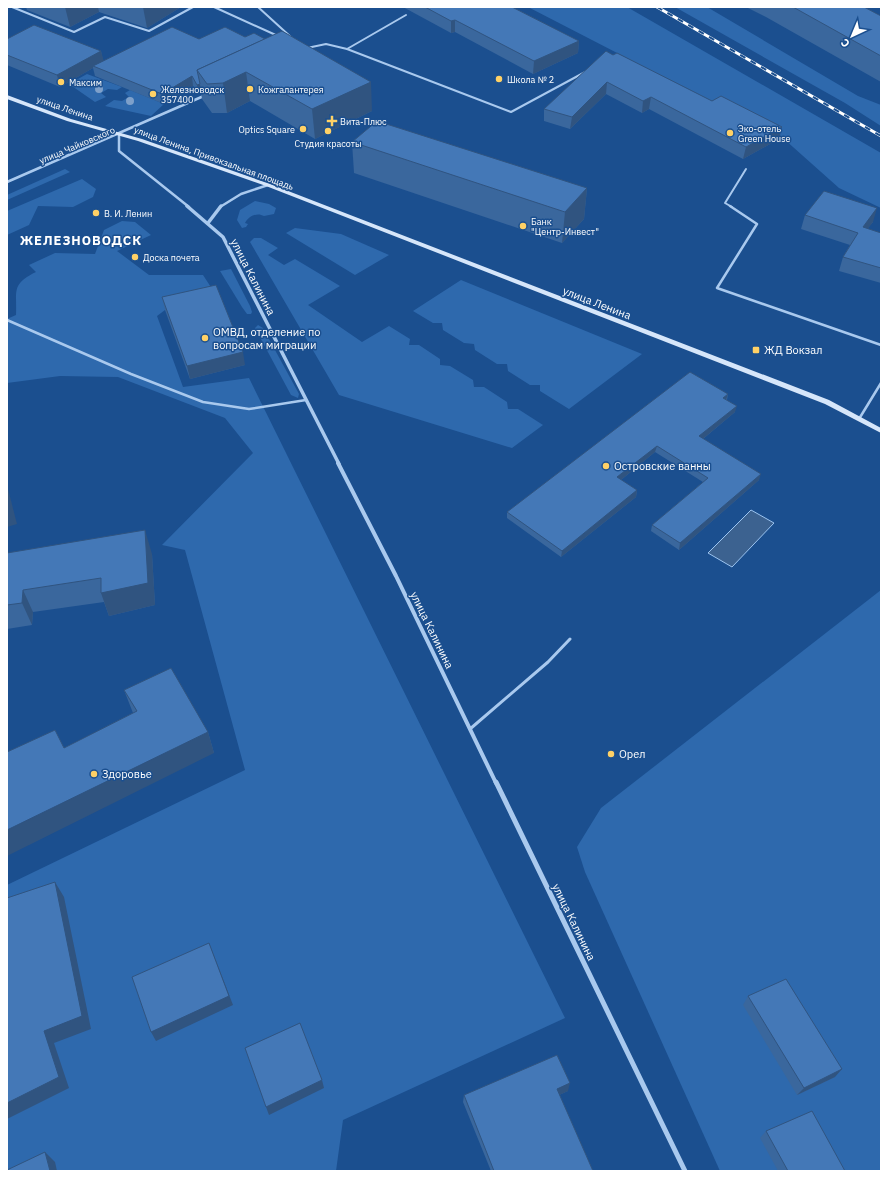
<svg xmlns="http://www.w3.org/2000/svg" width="888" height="1178" viewBox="0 0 888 1178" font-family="'IBM Plex Sans',sans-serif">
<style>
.green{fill:#2e69ad}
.water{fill:#3c6290;stroke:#9cc4f0}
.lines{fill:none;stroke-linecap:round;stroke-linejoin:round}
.service-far2{stroke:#a9c9ee;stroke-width:2}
.service-far1{stroke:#a9c9ee;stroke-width:2.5}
.service{stroke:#a9c9ee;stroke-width:3}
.minor-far3{stroke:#a9c9ee;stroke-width:2.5}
.minor-far2{stroke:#a9c9ee;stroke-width:3.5}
.minor-far1{stroke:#a9c9ee;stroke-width:4}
.minor{stroke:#a9c9ee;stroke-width:5}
.secondary{fill:#d6e6fa;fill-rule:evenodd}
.rail-casing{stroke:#fff;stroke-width:3}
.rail{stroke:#1b4f8f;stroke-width:2;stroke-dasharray:6;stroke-linecap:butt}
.tree{fill:#7ea0ca}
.wall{fill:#3a679d}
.shaded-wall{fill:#305480}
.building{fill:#4478b7;stroke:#305480}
.poi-dot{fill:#ffd166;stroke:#1b4f8f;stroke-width:1.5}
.labels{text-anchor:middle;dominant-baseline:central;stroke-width:3;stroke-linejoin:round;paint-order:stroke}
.far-poi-label{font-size:9px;fill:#fff;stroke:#1b4f8f;text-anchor:start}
.far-street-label{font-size:9px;fill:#fff;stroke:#1b4f8f}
.street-label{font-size:11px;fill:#fff;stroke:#1b4f8f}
.poi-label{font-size:11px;fill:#fff;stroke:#1b4f8f;text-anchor:start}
.far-district-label{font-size:13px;font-weight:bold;letter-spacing:1px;fill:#fff;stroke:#1b4f8f}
</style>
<rect width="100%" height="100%" fill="#1b4f8f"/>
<g class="green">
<polygon points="528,7 627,7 881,153 881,208 839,188 784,139"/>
<polygon points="675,7 707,7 858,96 881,105 881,126 845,103"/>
<polygon points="87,74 122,87 117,90 108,89 101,93 106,97 95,102 69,84"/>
<polygon points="130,90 164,104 151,116 105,106 114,100 122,101 129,97 125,93"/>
<polygon points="65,169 70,172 7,200 7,195"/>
<polygon points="82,179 96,189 93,197 73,207 38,206 29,225 7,235 7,211"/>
<path d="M255,201l14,3 7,4 -2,6 -10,2c-7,-4 -15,0 -19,7l3,1 -2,3 -4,1 -5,-8 3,-10z"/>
<path d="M122,221l13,1 16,13 -34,16 32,24h54l15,23 -53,12 -8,6 26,71 66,-9 316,640 -222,102 -7,51h-329v-286l238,-115 -60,-220 -23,-5 91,-92 -28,-35 -107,-41 -58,-1 -53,7v-64l9,-4c1,-24 -5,-31 20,-43l-7,-7 26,-12 40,1 9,-24z"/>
<polygon points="295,228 341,234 389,255 355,275 286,233"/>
<polygon points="254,238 261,238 278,248 268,255 284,265 295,259 340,286 308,305 362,342 389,326 410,339 409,345 419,345 440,359 440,365 450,366 473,380 474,387 484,387 507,402 508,409 518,409 543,425 512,448 339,395 250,242"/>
<polygon points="231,269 250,306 252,312 251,314 247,314 242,307 220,271"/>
<polygon points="461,280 642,354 569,409 540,391 540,385 530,385 508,371 507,364 497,364 475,350 474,344 464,343 443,330 442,323 433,323 413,311"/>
<polygon points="258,325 263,328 299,394 298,398 291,395 255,328"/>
<polygon points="881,590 881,1171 720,1171 585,872 577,847 601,808"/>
</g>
<polygon class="water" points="751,510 774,523 732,567 708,553"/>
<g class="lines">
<g class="service-far2">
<polyline points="12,7 74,32 105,17 149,31 193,7"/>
<polyline points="214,7 278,36"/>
<polyline points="258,7 292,38"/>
<polyline points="307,48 326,44 347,49 406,15"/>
<polyline points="347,49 511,112 587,71"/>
<polyline points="732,207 725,203 746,169"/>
</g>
<g class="service-far1">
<polyline points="730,206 757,224 717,288 881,345"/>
<polyline points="7,320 131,374 203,402 249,409 306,400"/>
<polyline points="859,419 881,383"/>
</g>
<polyline class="service" points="470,729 548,662 570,639"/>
<g class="minor-far3">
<polyline points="119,134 119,151 189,207"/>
<polyline points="7,182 206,95"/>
<polyline points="220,207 241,194 268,185"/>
</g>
<g class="minor-far2">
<polyline points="187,206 223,237 339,464"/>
<polyline points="208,223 221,206"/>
</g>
<polyline class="minor-far1" points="338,463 396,576 496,783"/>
<polyline class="minor" points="496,782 685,1171"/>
<polygon class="secondary" points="7,95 71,119 142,139 270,184 829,400 881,428 881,433 825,404 266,186 138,141 67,121 7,99"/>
<defs>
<polyline id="rail" points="657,7 881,136"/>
</defs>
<use href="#rail" class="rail-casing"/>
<use href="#rail" class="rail"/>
</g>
<g class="tree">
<circle cx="99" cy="89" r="4"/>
<circle cx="130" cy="101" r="4"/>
</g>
<g class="wall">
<polygon points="26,7 181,7 147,28 99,12 70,27 27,10"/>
<polygon points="403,7 512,7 579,41 578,53 533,74 455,32 451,33"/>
<polygon points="746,7 864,7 881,16 881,82 766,17"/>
<polygon points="7,39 101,51 103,61 199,39 372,111 315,139 250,101 227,113 212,113 202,99 201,93 199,94 193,86 164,104 95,76 93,68 60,87 7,65"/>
<polygon points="613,55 779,139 743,159 649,109 642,113 606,94 570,129 544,121 544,109"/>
<polygon points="352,142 587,188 584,219 562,243 354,173"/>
<polygon points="805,215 873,222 867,229 881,233 881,283 839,271 843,257 850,245 801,229"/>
<polygon points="162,297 245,365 190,379 165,310"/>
<polygon points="728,394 727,400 735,412 703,439 759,480 679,550 651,531 652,525 703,482 655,452 621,480 637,490 636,497 561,557 507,518 507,512"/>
<polygon points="7,553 152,554 155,605 109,616 104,602 33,612 32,625 7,629"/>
<polygon points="124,690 208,732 214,753 64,748 133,713"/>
<polygon points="748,996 835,1077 797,1095 743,1005"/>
<polygon points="568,1091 559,1095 593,1171 491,1171 463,1102 464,1095"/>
<polygon points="766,1131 845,1171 778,1171 760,1138"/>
</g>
<g class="shaded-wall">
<polygon points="65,7 98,7 99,12 70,27"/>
<polygon points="143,7 181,7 147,28"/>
<polygon points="455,20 455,32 451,33 451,21"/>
<polygon points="579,41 578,53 533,74 534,61"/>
<polygon points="101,51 104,62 93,66 93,68 60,87 57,75"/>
<polygon points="246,72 250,101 227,113 223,83"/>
<polygon points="192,76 193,86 164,104 162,94"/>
<polygon points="371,82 372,111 315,139 312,109"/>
<polygon points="607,82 606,94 570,129 572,117"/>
<polygon points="200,84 201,93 199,94 197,85"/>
<polygon points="651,97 649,109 642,113 643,101"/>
<polygon points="782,127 779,139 743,159 746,147"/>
<polygon points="587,188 584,219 562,243 565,212"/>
<polygon points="877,208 873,222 858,241 863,227"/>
<polygon points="243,352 245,365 190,379 187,366"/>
<polygon points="728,394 726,400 723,398"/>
<polygon points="737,406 735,412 698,443 699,436"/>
<polygon points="657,446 655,452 616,484 617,477"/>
<polygon points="761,474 759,480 679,550 680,543"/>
<polygon points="7,485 17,524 7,527"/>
<polygon points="637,490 636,497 561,557 562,551"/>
<polygon points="145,530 152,554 155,605 109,616 101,593"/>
<polygon points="23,590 33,612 32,625 22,603"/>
<polygon points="208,732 214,753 7,856 7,830"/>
<polygon points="55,882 64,897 91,1029 54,1043 69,1088 7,1119 7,1103 44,1031"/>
<polygon points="209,943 233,1005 156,1041 151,1032"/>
<polygon points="842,1069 835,1077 797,1095 804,1088"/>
<polygon points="322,1080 324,1088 269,1115 266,1107"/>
<polygon points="570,1083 568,1091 555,1097 557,1089"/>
<polygon points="45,1152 55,1162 57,1171 50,1171"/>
</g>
<g class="building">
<polygon points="425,7 512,7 579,41 534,61 455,20 451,21"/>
<polygon points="793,7 864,7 881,16 881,56"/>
<polygon points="34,25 101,51 57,75 7,55 7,39"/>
<polygon points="172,27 199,39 225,27 245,37 254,33 265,39 197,70 200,84 197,85 192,76 162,94 93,66"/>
<polygon points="282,31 371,82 312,109 246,72 223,83 207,84 197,70"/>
<polygon points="606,51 613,55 617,53 712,101 721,96 782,127 746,147 651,97 643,101 607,82 572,117 544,109"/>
<polygon points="377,121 587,188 565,212 352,142"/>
<polygon points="824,191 877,208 863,227 881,233 881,268 843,257 858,233 805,215"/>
<polygon points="216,285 243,352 187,366 162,297"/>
<polygon points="690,372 728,394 723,398 737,406 699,436 761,474 680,543 652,525 708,478 657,446 617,477 637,490 562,551 507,512"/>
<polygon points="145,530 148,583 101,593 101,578 23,590 22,603 7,605 7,553"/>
<polygon points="171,668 208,732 7,830 7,752 55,730 64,748 137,711 124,690"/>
<polygon points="55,882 82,1016 44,1031 59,1077 7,1103 7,898"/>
<polygon points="209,943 229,996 151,1032 132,977"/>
<polygon points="786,979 842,1069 804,1088 748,996"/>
<polygon points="300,1023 322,1080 266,1107 245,1048"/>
<polygon points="557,1055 570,1083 557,1089 593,1171 494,1171 464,1095"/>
<polygon points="812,1111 845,1171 788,1171 766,1131"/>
<polygon points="45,1152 50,1171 7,1171 7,1170"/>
</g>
<g class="poi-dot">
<circle cx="499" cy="79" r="4"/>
<circle cx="61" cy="82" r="4"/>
<circle cx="250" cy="89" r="4"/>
<circle cx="153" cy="94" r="4"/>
<path d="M330 115h4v4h4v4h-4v4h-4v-4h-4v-4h4z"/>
<circle cx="303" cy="129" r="4"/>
<circle cx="328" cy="131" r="4"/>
<circle cx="730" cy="133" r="4"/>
<circle cx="96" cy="213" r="4"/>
<circle cx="523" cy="226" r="4"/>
<circle cx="135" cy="257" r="4"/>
<circle cx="205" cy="338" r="4"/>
<rect x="752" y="346" width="8" height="8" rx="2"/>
<circle cx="606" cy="466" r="4"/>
<circle cx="611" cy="754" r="4"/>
<circle cx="94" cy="774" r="4"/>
</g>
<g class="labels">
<g class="far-poi-label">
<text x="507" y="79">Школа № 2</text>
<text x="69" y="82">Максим</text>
<text x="161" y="89">Железноводск<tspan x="161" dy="10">357400</tspan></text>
<text x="258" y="89">Кожгалантерея</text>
<text x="340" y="121">Вита-Плюс</text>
<text x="738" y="128">Эко-отель<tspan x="738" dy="10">Green House</tspan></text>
<text x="295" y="129" text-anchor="end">Optics Square</text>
<text x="328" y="143" text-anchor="middle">Студия красоты</text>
<text x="104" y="213">В. И. Ленин</text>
<text x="531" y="221">Банк<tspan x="531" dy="10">"Центр-Инвест"</tspan></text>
<text x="143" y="257">Доска почета</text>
</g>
<g class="far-street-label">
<text transform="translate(65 108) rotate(19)">улица Ленина</text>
<text transform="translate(77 145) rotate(-23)">улица Чайковского</text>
<text transform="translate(214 158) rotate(20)">улица Ленина, Привокзальная площадь</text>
</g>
<g class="street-label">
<text transform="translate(253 277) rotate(63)">улица Калинина</text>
<text transform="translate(597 303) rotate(21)">улица Ленина</text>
<text transform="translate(432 630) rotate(64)">улица Калинина</text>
<text transform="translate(574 922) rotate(64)">улица Калинина</text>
</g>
<g class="poi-label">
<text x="213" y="332">ОМВД, отделение по<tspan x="213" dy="13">вопросам миграции</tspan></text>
<text x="764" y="350">ЖД Вокзал</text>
<text x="614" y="466">Островские ванны</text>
<text x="619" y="754">Орел</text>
<text x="102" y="774">Здоровье</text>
</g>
<g class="far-district-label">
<text x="81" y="240">ЖЕЛЕЗНОВОДСК</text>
</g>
</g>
<rect width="888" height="1178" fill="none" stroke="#ffffff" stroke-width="16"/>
<g transform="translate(852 36) rotate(224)" stroke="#1b4f8f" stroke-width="3" paint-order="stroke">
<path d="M0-3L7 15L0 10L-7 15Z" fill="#ffffff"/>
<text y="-6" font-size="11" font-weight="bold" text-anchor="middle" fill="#ffffff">С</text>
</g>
</svg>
